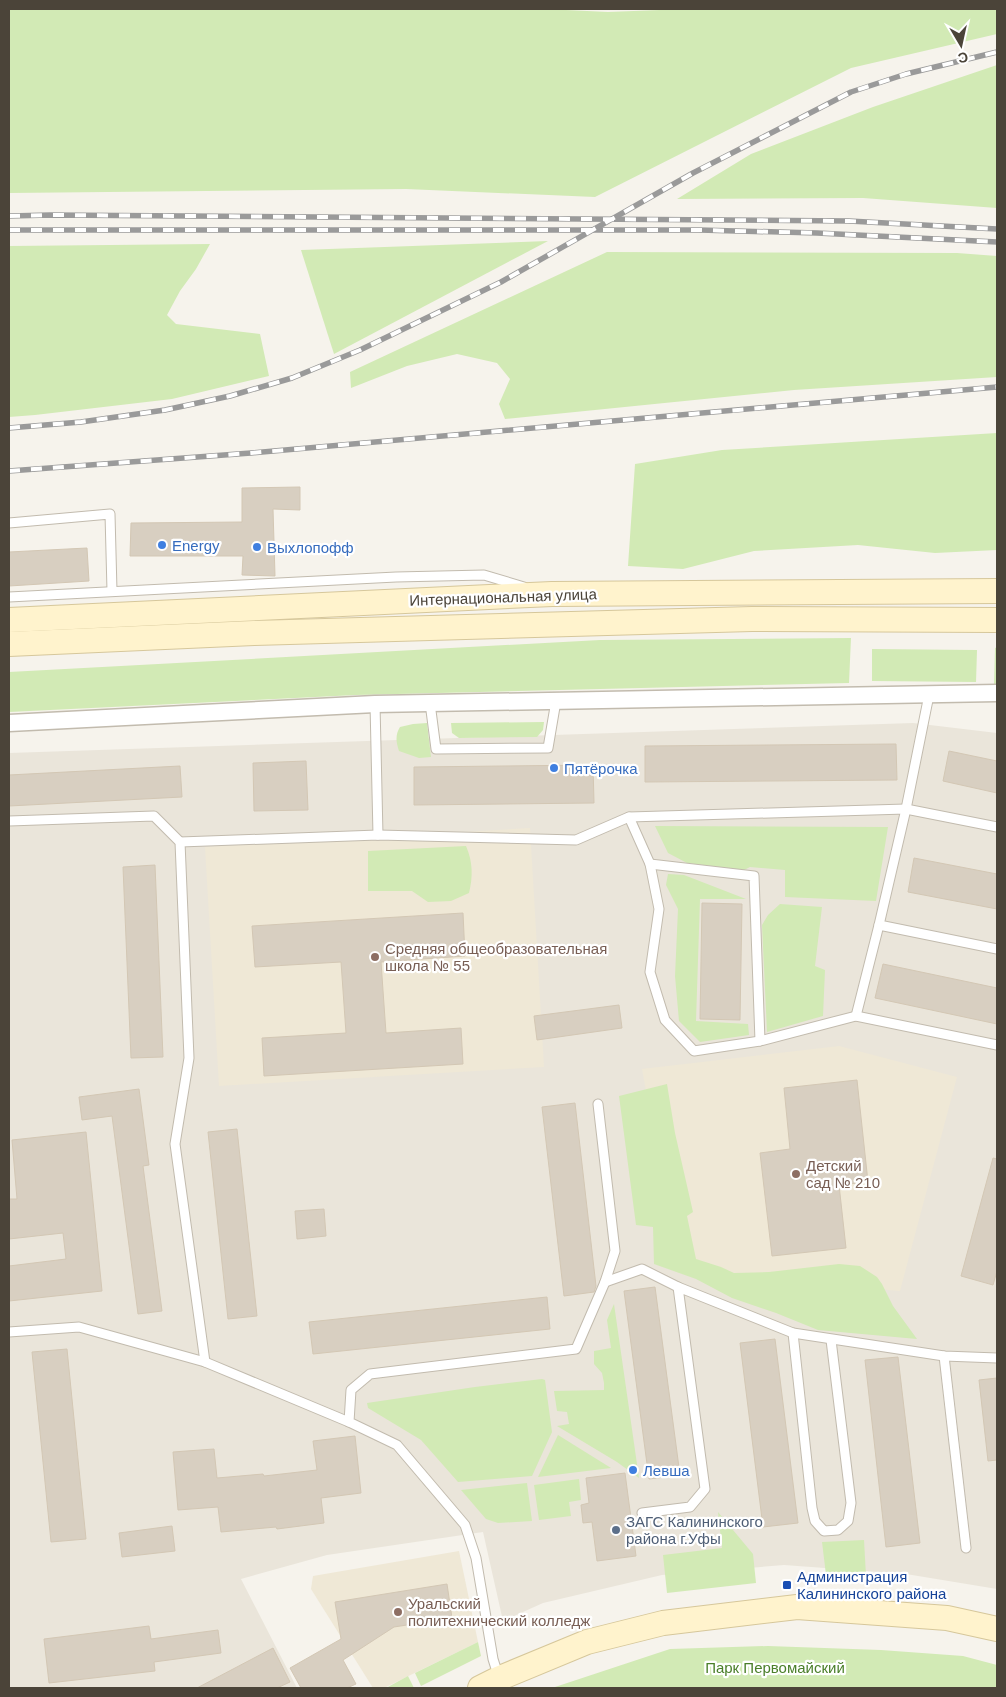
<svg xmlns="http://www.w3.org/2000/svg" width="1006" height="1697" viewBox="0 0 1006 1697" font-family="Arial,sans-serif">
<style>
.residential{fill:#eae5da}
.education{fill:#efe8d6}
.green{fill:#d2eab5}
.building{fill:#d8cfc1;stroke:#d3c7b4}
.lines{fill:none;stroke-linecap:round;stroke-linejoin:round}
.lane-casing{stroke:#c2bbae;stroke-width:11}
.street-casing{stroke:#c2bbae;stroke-width:19}
.secondary-casing{stroke:#d6c79b;stroke-width:26}
.lane{stroke:#fff;stroke-width:9}
.street{stroke:#fff;stroke-width:16}
.secondary{stroke:#fff3cd;stroke-width:24}
.rail-casing{stroke:#9a9a9a;stroke-width:5.5}
.rail{stroke:#fff;stroke-width:4;stroke-dasharray:11;stroke-linecap:butt}
.shop-dot{fill:#3f7fe0;stroke:#fff;stroke-width:2}
.education-dot{fill:#8d6e63;stroke:#fff;stroke-width:2}
.service-dot{fill:#5c6f8a;stroke:#fff;stroke-width:2}
.transit-dot{fill:#1a4fb4;stroke:#fff;stroke-width:2}
.labels{text-anchor:middle;dominant-baseline:central;stroke-width:4.5;stroke-linejoin:round;paint-order:stroke}
.shop-label{font-size:15px;fill:#366cbe;stroke:#fff;text-anchor:start}
.street-label{font-size:15px;fill:#4b4439;stroke:#fff}
.education-label{font-size:15px;fill:#785e54;stroke:#fff;text-anchor:start}
.service-label{font-size:15px;fill:#4e5e75;stroke:#fff;text-anchor:start}
.transit-label{font-size:15px;fill:#164399;stroke:#fff;text-anchor:start}
.park-label{font-size:15px;fill:#4a7f2a;stroke:#fff}
</style>
<rect width="100%" height="100%" fill="#f6f3ec"/>
<polygon class="residential" points="913,723 997,733 997,1589 906,1574 784,1565 662,1575 543,1603 503,1621 483,1532 327,1555 241,1579 297,1688 9,1688 9,753"/>
<g class="education">
<polygon points="530,828 544,1067 219,1086 205,847"/>
<polygon points="839,1046 957,1077 900,1291 679,1272 642,1069"/>
<polygon points="459,1551 478,1642 384,1688 373,1688 311,1589 313,1576"/>
</g>
<g class="green">
<polygon points="9,9 545,9 608,12 685,9 997,9 997,34 851,68 595,197 406,189 9,193"/>
<polygon points="997,65 997,208 863,198 677,199 751,154 873,107"/>
<polygon points="548,241 334,354 301,250"/>
<polygon points="210,244 196,269 180,291 167,315 176,324 260,334 269,376 172,399 35,415 9,417 9,246"/>
<polygon points="607,252 957,253 997,256 997,377 794,390 505,419 499,404 510,379 497,363 457,354 407,366 351,388 350,372"/>
<polygon points="997,433 997,550 935,553 858,545 754,551 683,569 628,566 635,464 722,450"/>
<polygon points="851,638 849,683 356,695 9,712 9,672 600,640"/>
<polygon points="997,647 997,684 994,684 995,648"/>
<polygon points="872,649 977,650 976,682 872,681"/>
<polygon points="544,722 543,730 537,737 459,738 452,733 451,723"/>
<path d="M427,723l4,34 -12,1 -20,-7c-3,-9 -4,-16 1,-24l13,-3z"/>
<polygon points="655,826 888,827 876,901 785,897 785,870 750,867 744,870 687,863 668,853"/>
<path d="M466,846c7,16 7,31 3,47l-18,8 -23,1 -16,-11h-44v-40z"/>
<polygon points="668,874 684,875 746,899 700,899 696,1021 748,1024 749,1035 700,1042 679,1021 675,976 678,909 666,885"/>
<polygon points="780,904 822,907 815,966 825,970 823,1016 767,1032 762,925 768,915"/>
<polygon points="667,1084 675,1133 693,1212 687,1216 696,1259 721,1267 734,1273 769,1272 839,1264 860,1266 877,1277 882,1284 893,1306 917,1339 818,1330 776,1313 732,1298 696,1279 654,1264 653,1227 636,1225 619,1096"/>
<polygon points="614,1304 639,1478 617,1462 557,1426 569,1424 567,1412 557,1411 554,1391 604,1390 604,1383 602,1373 594,1364 594,1351 611,1348 607,1320"/>
<polygon points="542,1379 545,1380 552,1432 532,1476 458,1482 421,1440 368,1408 367,1403 475,1387"/>
<polygon points="558,1435 611,1468 538,1477"/>
<polygon points="579,1479 581,1500 569,1502 571,1516 539,1520 534,1485"/>
<polygon points="527,1483 532,1521 498,1523 486,1519 461,1490"/>
<polygon points="718,1512 753,1554 756,1583 667,1593 663,1555 722,1548"/>
<polygon points="864,1540 866,1576 826,1575 822,1542"/>
<polygon points="478,1642 481,1656 421,1686 415,1673"/>
<polygon points="768,1646 881,1650 963,1656 997,1665 997,1688 552,1688 670,1649"/>
<polygon points="408,1676 414,1688 386,1688"/>
</g>
<g class="building">
<polygon points="300,487 300,510 273,509 275,576 242,575 243,556 130,556 131,523 242,522 242,488"/>
<polygon points="87,548 89,581 9,586 9,552"/>
<polygon points="896,744 897,780 645,782 645,746"/>
<polygon points="949,751 997,761 997,793 943,781"/>
<polygon points="306,761 308,810 254,811 253,763"/>
<polygon points="593,765 594,803 414,805 414,767"/>
<polygon points="180,766 182,797 9,806 9,775"/>
<polygon points="914,858 997,874 997,909 908,892"/>
<polygon points="155,865 163,1057 131,1058 123,867"/>
<polygon points="702,903 742,904 740,1020 700,1019"/>
<polygon points="463,913 465,956 381,962 386,1033 461,1028 463,1064 264,1076 262,1038 346,1033 341,962 255,967 252,926"/>
<polygon points="883,964 997,988 997,1024 875,998"/>
<polygon points="619,1005 622,1028 537,1040 534,1016"/>
<polygon points="857,1080 868,1182 839,1185 846,1248 772,1256 760,1153 790,1149 784,1088"/>
<polygon points="139,1089 149,1165 143,1166 162,1311 138,1314 112,1116 82,1120 79,1097"/>
<polygon points="575,1103 596,1286 594,1292 564,1296 542,1107"/>
<polygon points="237,1129 257,1316 228,1319 208,1132"/>
<polygon points="86,1132 102,1291 9,1301 9,1266 66,1259 63,1233 9,1239 9,1199 17,1199 12,1140"/>
<polygon points="993,1158 997,1159 997,1271 993,1285 961,1276"/>
<polygon points="324,1209 326,1236 297,1239 295,1211"/>
<polygon points="655,1287 680,1475 649,1479 624,1291"/>
<polygon points="547,1297 550,1329 313,1354 309,1322"/>
<polygon points="775,1339 798,1523 763,1527 740,1343"/>
<polygon points="67,1349 86,1539 51,1542 32,1352"/>
<polygon points="898,1357 920,1543 886,1547 865,1360"/>
<polygon points="997,1378 997,1460 988,1461 979,1380"/>
<polygon points="355,1436 361,1493 321,1498 324,1523 277,1529 276,1527 221,1532 218,1507 178,1510 173,1452 214,1449 217,1478 263,1474 264,1476 317,1470 313,1441"/>
<polygon points="625,1473 636,1556 597,1561 592,1522 583,1523 581,1505 589,1503 586,1478"/>
<polygon points="172,1526 175,1551 122,1557 119,1533"/>
<polygon points="447,1584 452,1618 394,1627 343,1660 356,1684 347,1688 301,1688 290,1668 341,1639 335,1602"/>
<polygon points="149,1626 151,1639 218,1630 221,1653 154,1662 155,1671 49,1683 44,1639"/>
<polygon points="273,1648 290,1682 277,1688 197,1688"/>
</g>
<g class="lines">
<defs>
<g id="lane">
<polyline points="9,523 110,514 112,591"/>
<polyline points="9,597 396,577 484,575 524,587"/>
<polyline points="430,703 436,749 548,748 556,701"/>
<polyline points="375,704 378,835"/>
<polyline points="629,817 650,864 659,909 650,972 665,1020 694,1051 760,1041 856,1016 997,1045"/>
<polyline points="9,821 154,816 180,842 189,1058 175,1144 205,1362"/>
<polyline points="180,842 378,835 576,840 629,817 906,809 997,827"/>
<polyline points="650,864 754,876 760,1041"/>
<polyline points="879,925 997,949"/>
<polyline points="856,1016 879,925 906,809 929,695"/>
<polyline points="605,1282 642,1269 678,1287"/>
<polyline points="9,1332 79,1327 205,1362 349,1422"/>
<polyline points="793,1333 812,1508 815,1521 824,1531 838,1530 848,1521 851,1503 831,1340"/>
<polyline points="944,1356 966,1548"/>
<polyline points="642,1513 690,1507 705,1489 678,1287 793,1333 944,1356 997,1358"/>
<polyline points="499,1678 493,1659 476,1558 465,1525 397,1445 349,1422 351,1390 370,1374 576,1349 605,1282 615,1251 598,1104"/>
</g>
<polyline id="street" points="9,723 375,704 997,693"/>
<g id="secondary">
<polyline points="9,620 552,594 997,591"/>
<polyline points="9,644 254,633 752,619 997,620"/>
<polyline points="480,1688 500,1678 587,1642 663,1623 797,1607 947,1618 997,1629"/>
</g>
</defs>
<use href="#lane" class="lane-casing"/>
<use href="#street" class="street-casing"/>
<use href="#secondary" class="secondary-casing"/>
<use href="#lane" class="lane"/>
<use href="#street" class="street"/>
<use href="#secondary" class="secondary"/>
<defs>
<g id="rail">
<polyline points="9,216 50,215 849,221 997,229"/>
<polyline points="9,230 699,230 817,233 997,242"/>
<polyline points="9,428 81,422 165,410 230,396 292,378 360,350 501,282 693,173 851,92 906,74 997,52"/>
<polyline points="9,471 251,453 997,387"/>
</g>
</defs>
<use href="#rail" class="rail-casing"/>
<use href="#rail" class="rail"/>
</g>
<g class="shop-dot">
<circle cx="162" cy="545" r="5"/>
<circle cx="257" cy="547" r="5"/>
<circle cx="554" cy="768" r="5"/>
<circle cx="633" cy="1470" r="5"/>
</g>
<g class="education-dot">
<circle cx="375" cy="957" r="5"/>
<circle cx="796" cy="1174" r="5"/>
<circle cx="398" cy="1612" r="5"/>
</g>
<circle class="service-dot" cx="616" cy="1530" r="5"/>
<rect class="transit-dot" x="782" y="1580" width="10" height="10" rx="2.5"/>
<g class="labels">
<g class="shop-label">
<text x="172" y="545">Energy</text>
<text x="267" y="547">Выхлопофф</text>
<text x="564" y="768">Пятёрочка</text>
<text x="643" y="1470">Левша</text>
</g>
<g class="street-label">
<text transform="translate(503 597) rotate(-2)">Интернациональная улица</text>
</g>
<g class="education-label">
<text x="385" y="948">Средняя общеобразовательная<tspan x="385" dy="17">школа № 55</tspan></text>
<text x="806" y="1165">Детский<tspan x="806" dy="17">сад № 210</tspan></text>
<text x="408" y="1603">Уральский<tspan x="408" dy="17">политехнический колледж</tspan></text>
</g>
<g class="service-label">
<text x="626" y="1521">ЗАГС Калининского<tspan x="626" dy="17">района г.Уфы</tspan></text>
</g>
<g class="transit-label">
<text x="797" y="1576">Администрация<tspan x="797" dy="17">Калининского района</tspan></text>
</g>
<g class="park-label">
<text x="775" y="1667">Парк Первомайский</text>
</g>
</g>
<rect width="1006" height="1697" fill="none" stroke="#4b4439" stroke-width="20"/>
<g transform="translate(961 45) rotate(171)" stroke="#ffffff" stroke-width="4" paint-order="stroke">
<path d="M0-4L9 19L0 12L-9 19Z" fill="#4b4439"/>
<text y="-8" font-size="14" font-weight="bold" text-anchor="middle" fill="#4b4439">С</text>
</g>
</svg>
